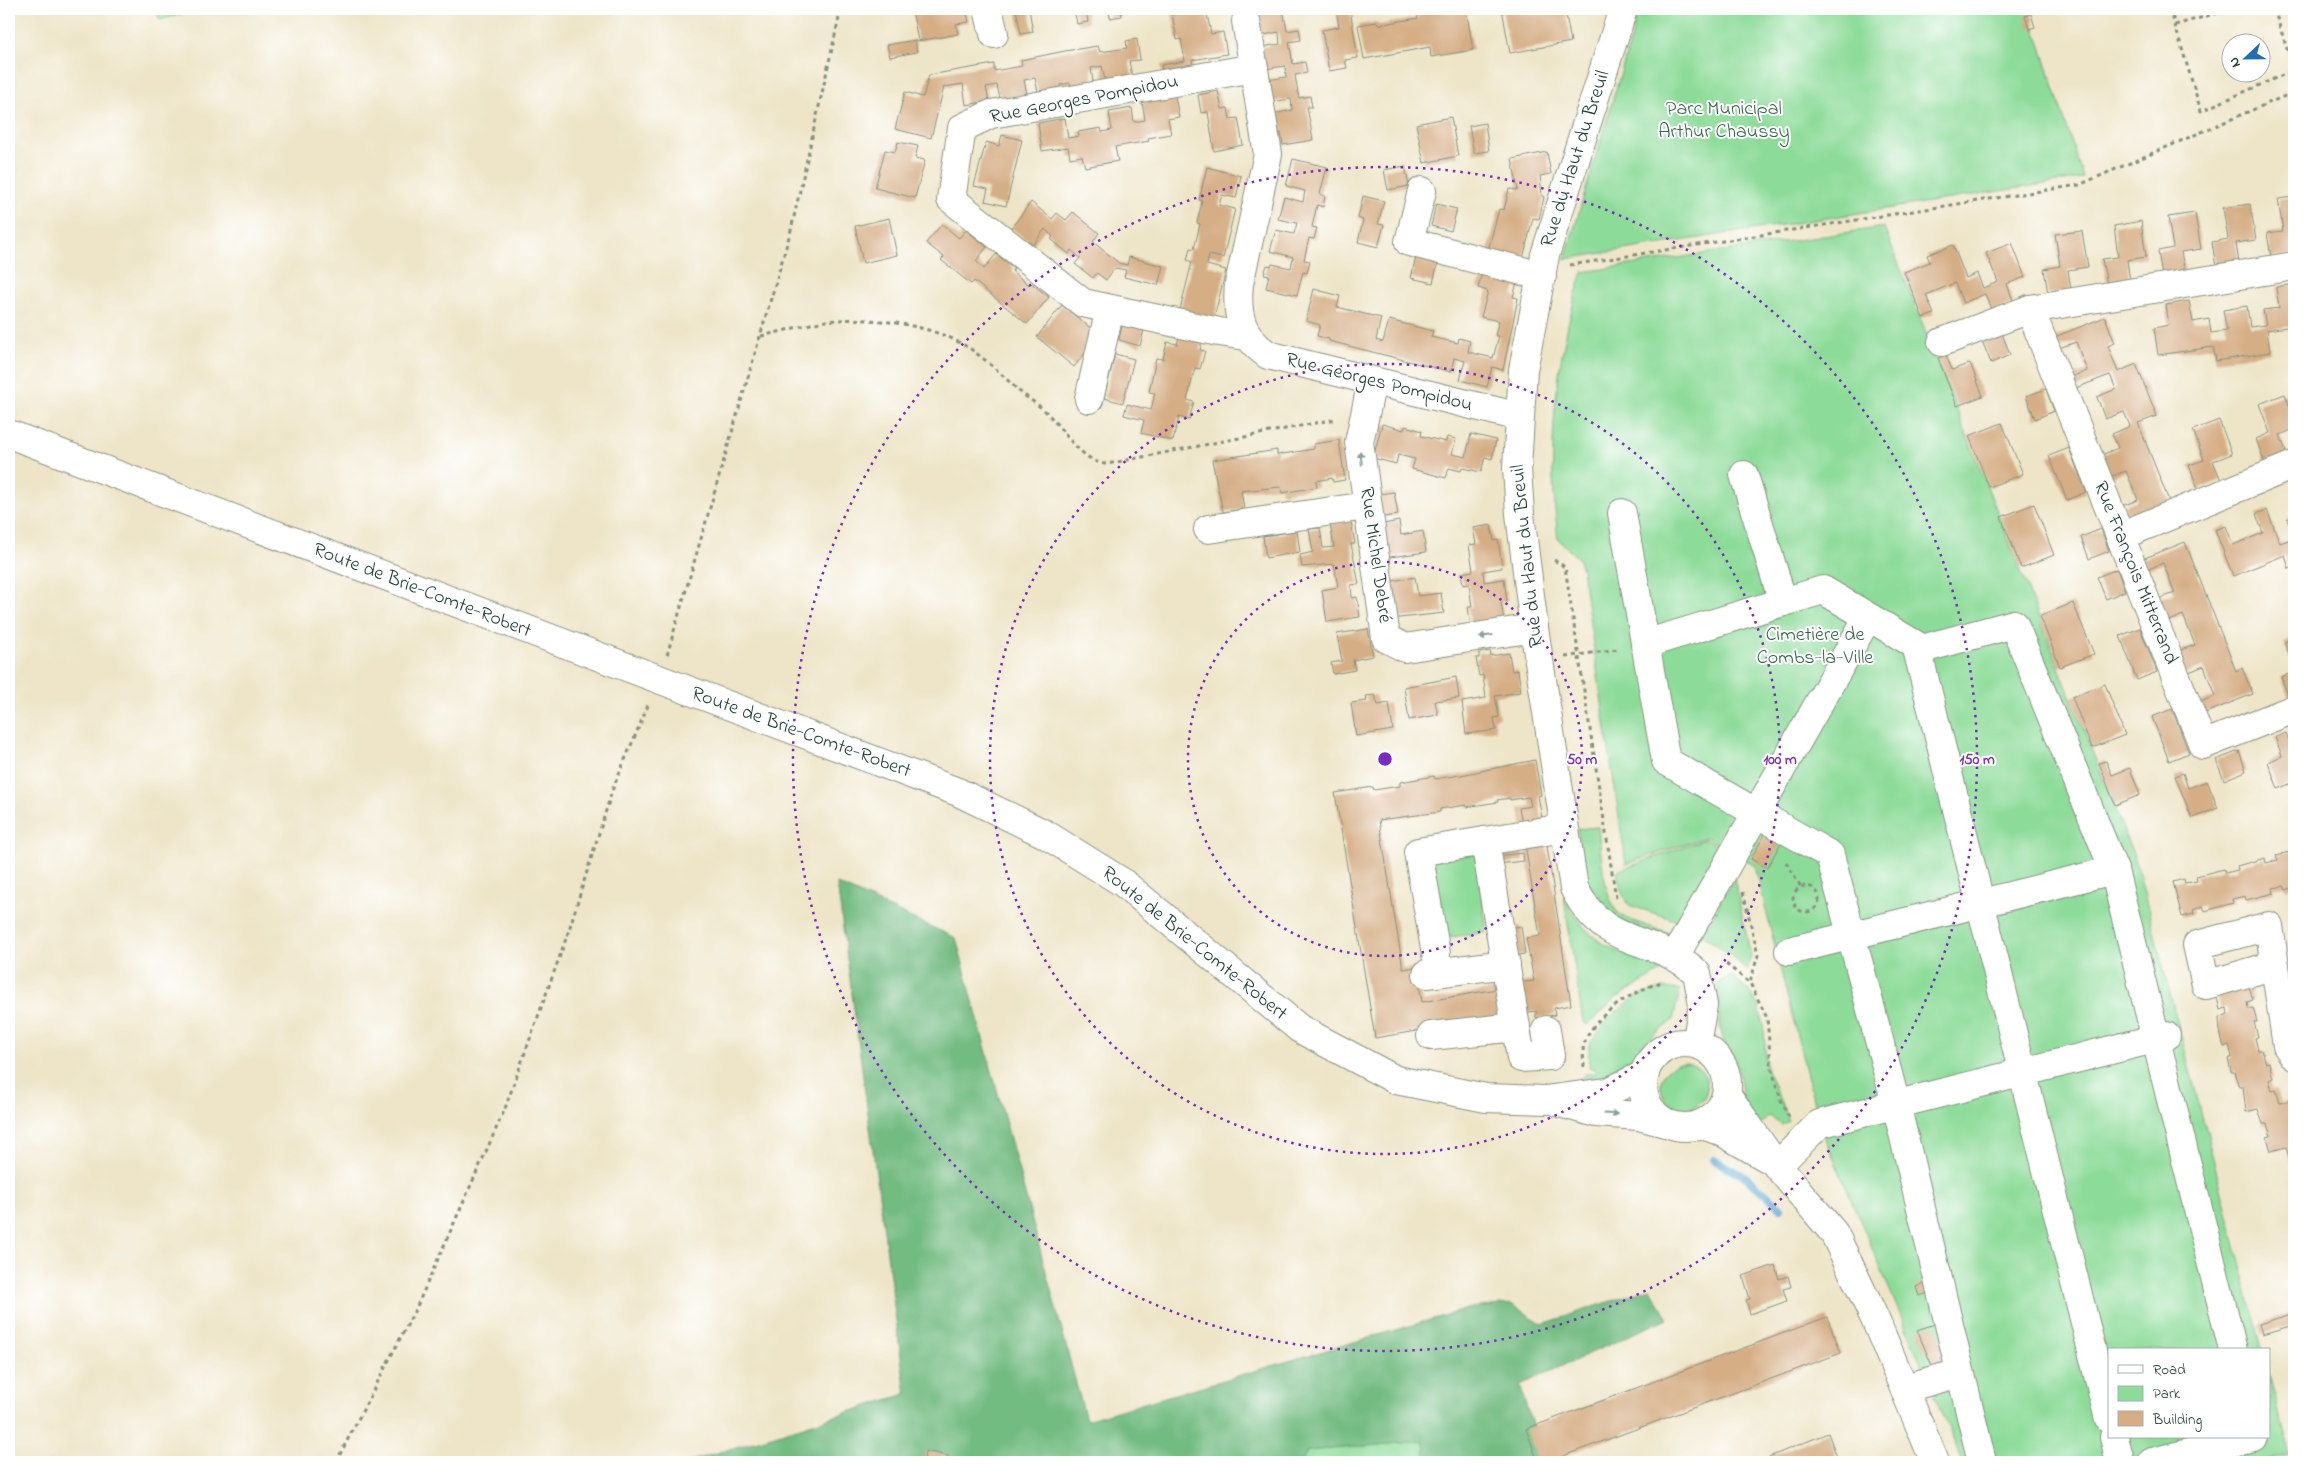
<svg xmlns="http://www.w3.org/2000/svg" width="2303" height="1471" viewBox="0 0 2303 1471" font-family="'Indie Flower',sans-serif">
<style>
.green{fill:#8ddb99;stroke:#568c66}
.forest{fill:#72bb81;stroke:#487c5a}
.lines{fill:none;stroke-linecap:round;stroke-linejoin:round}
.stream{stroke:#53a4ce;stroke-width:8}
.building{fill:#d5ae85}
.minor-casing{stroke:#86917e;stroke-width:30}
.major-casing{stroke:#86917e;stroke-width:30}
.path{stroke:#86917e;stroke-width:3;stroke-dasharray:4 4;stroke-linecap:butt}
.minor{stroke:#fff;stroke-width:28}
.major{stroke:#fff;stroke-width:28}
.oneway{fill:#8f9e9a}
.ring{fill:none;stroke:#7b2cbf;stroke-width:2.5;stroke-dasharray:2.5 5}
.labels{text-anchor:middle;dominant-baseline:central;stroke-width:4;stroke-linejoin:round;paint-order:stroke}
.street-label{font-size:20px;fill:#1f3d34;stroke:#fff}
.park-label{font-size:20px;fill:#3a644d;stroke:#fff}
.centre{fill:#7b2cbf;stroke:#fff;stroke-width:2.5}
.ring-label{font-size:15px;text-anchor:middle;font-weight:bold;fill:#7b2cbf;stroke:#fff;stroke-width:4;stroke-linejoin:round;paint-order:stroke}
</style>
<rect width="100%" height="100%" fill="#fff"/>
<filter id="ink" filterUnits="userSpaceOnUse"><feTurbulence type="fractalNoise" baseFrequency=".02" numOctaves="2"/><feDisplacementMap in="SourceGraphic" scale="10" xChannelSelector="R" yChannelSelector="G"/><feConvolveMatrix kernelMatrix="1 2 1 2 8 2 1 2 1" color-interpolation-filters="sRGB"/></filter>
<filter id="wash" filterUnits="userSpaceOnUse"><feTurbulence type="fractalNoise" baseFrequency=".0096" numOctaves="4" result="noise"/><feDisplacementMap in="SourceGraphic" scale="20" xChannelSelector="R" yChannelSelector="G"/><feGaussianBlur stdDeviation="1.12" result="paint"/><feColorMatrix in="noise" values="0 0 0 0 0 0 0 0 0 0 0 0 0 0 0 0 0 1.4 0 .05"/><feComposite in="paint" operator="in"/></filter>
<g filter="url(#wash)">
<rect width="100%" height="100%" fill="#eee5c8"/>
<g class="green">
<polygon points="155,9 199,9 160,20"/>
<polygon points="1637,9 2029,9 2083,178 1565,259 1632,36"/>
<path d="M1884,227l251,632 128,491h-154v87h160v-63l21,81 -29,7h-298l-144,-338 -64,-258 -49,-29 -80,27 -44,-295 -4,-11 -20,-19c-2,-20 -4,-40 -5,-60 -2,-68 8,-143 30,-207z"/>
<path d="M1598,827c3,22 5,76 23,88 15,9 35,13 51,19l-4,3c-16,-5 -34,-9 -49,-16 -35,-17 -36,-58 -42,-92z"/>
<polygon points="1705,839 1720,848 1678,921 1629,905 1621,891 1617,871"/>
<polygon points="1476,854 1487,932 1445,938 1434,860"/>
<polygon points="1734,878 1751,956 1747,970 1728,953 1702,935"/>
<path d="M1564,898c24,38 30,44 72,61 10,3 20,5 29,10l-49,29 -28,27 -5,-3z"/>
<polygon points="1731,975 1748,990 1759,1007 1764,1031 1766,1067 1789,1121 1782,1125 1769,1116 1760,1125 1744,1104 1739,1072 1734,1057 1724,1044 1720,1026 1718,983"/>
<polygon points="1663,988 1680,990 1673,1020 1642,1045 1636,1055 1632,1068 1618,1079 1577,1083 1585,1074 1594,1074 1595,1068 1589,1068 1589,1044 1611,1016 1637,996"/>
<circle cx="1684" cy="1086" r="23"/>
<polygon points="1424,1441 1426,1462 1302,1462 1307,1451"/>
</g>
<polygon class="forest" points="837,884 956,938 1086,1420 1471,1308 1511,1304 1543,1324 1650,1288 1668,1318 1520,1385 1543,1462 1426,1462 1424,1441 1307,1451 1302,1462 688,1462 906,1394"/>
<g class="lines">
<polyline class="stream" points="1714,1160 1746,1177 1781,1208"/>
</g>
<g id="blocks">
<g class="building">
<polygon points="912,9 966,9 969,22 956,24 958,34 918,41"/>
<polygon points="1016,9 1029,9 1033,32 1021,34"/>
<polygon points="1074,9 1086,9 1088,22 1077,24"/>
<polygon points="1109,9 1120,9 1122,16 1110,18"/>
<polygon points="1171,9 1201,9 1202,14 1207,14 1211,34 1223,32 1227,54 1192,60 1194,71 1163,77 1161,65 1185,61 1181,39 1177,40"/>
<polygon points="1254,9 1283,9 1287,31 1299,29 1301,40 1289,42 1293,64 1305,62 1307,73 1295,75 1299,98 1310,96 1312,107 1307,107 1313,140 1283,145 1281,133 1276,134 1273,114 1292,110 1291,99 1271,102 1267,80 1286,77 1285,66 1265,69 1261,47 1280,44 1279,32 1259,36"/>
<polygon points="1336,9 1350,9 1358,58 1345,60 1347,68 1329,71 1322,30 1339,27"/>
<polygon points="1451,9 1466,9 1473,50 1431,57 1430,47 1364,59 1358,25 1377,22 1378,25 1418,18 1418,14"/>
<polygon points="1502,9 1553,9 1554,11 1565,10 1571,42 1510,53"/>
<polygon points="2031,14 2035,27 2029,29 2025,16"/>
<polygon points="1137,39 1140,60 1129,61 1132,76 1105,81 1102,66 1091,68 1093,82 1071,87 1070,83 1060,85 1060,88 1038,92 1035,78 1024,80 1027,94 1000,99 997,85 986,87 989,101 966,105 963,84 944,87 931,138 895,129 905,92 923,97 929,75 994,64 994,71 1022,66 1021,60 1065,51 1098,46 1100,52 1127,48 1126,41"/>
<polygon points="915,40 917,52 890,57 887,45"/>
<polygon points="1218,91 1222,109 1228,108 1230,119 1238,118 1243,145 1214,151 1208,112 1201,113 1198,95"/>
<polygon points="1175,96 1179,117 1168,119 1171,134 1148,138 1149,141 1115,147 1118,161 1085,167 1082,156 1070,158 1068,147 1042,151 1038,123 1065,118 1068,138 1079,136 1078,132 1101,128 1102,132 1112,130 1109,112 1132,108 1134,122 1145,120 1142,102"/>
<polygon points="1451,117 1458,156 1424,163 1416,124"/>
<polygon points="1485,123 1489,151 1474,153 1469,126"/>
<polygon points="1002,135 1022,140 1006,206 985,201 988,189 974,186 986,142 999,146"/>
<polygon points="898,142 918,146 915,158 925,160 915,198 875,188 885,150 895,152"/>
<polygon points="1547,152 1551,174 1540,176 1542,196 1544,197 1539,219 1533,218 1519,275 1513,297 1518,298 1503,370 1492,367 1487,387 1460,380 1465,361 1454,358 1451,372 1329,341 1329,339 1317,336 1320,325 1306,321 1314,289 1340,296 1337,307 1381,318 1376,340 1383,342 1389,320 1433,331 1431,337 1458,343 1459,338 1470,341 1468,352 1493,358 1499,336 1495,335 1499,321 1481,317 1488,291 1478,288 1484,266 1499,209 1504,210 1509,189 1518,190 1512,159"/>
<polygon points="1293,159 1327,167 1320,194 1325,196 1323,207 1317,205 1312,227 1317,228 1314,239 1309,238 1304,260 1310,261 1307,273 1303,272 1297,295 1266,288 1269,275 1264,274 1267,265 1271,266 1272,264 1291,268 1293,257 1270,251 1276,230 1294,234 1297,223 1278,219 1284,197 1303,202 1305,191 1286,186"/>
<polygon points="1405,166 1409,186 1388,190 1384,170"/>
<polygon points="1207,167 1241,176 1236,198 1222,195 1219,205 1235,209 1223,258 1209,255 1207,265 1226,270 1214,318 1180,310 1192,262 1187,260 1190,248 1194,249 1200,224 1197,223 1202,201 1199,200"/>
<polygon points="1363,196 1384,201 1378,224 1384,225 1378,247 1358,242 1363,220 1358,218"/>
<polygon points="2294,197 2294,234 2291,234 2294,254 2271,258 2267,233 2283,231 2278,199"/>
<polygon points="1031,202 1052,219 1057,213 1066,220 1073,212 1099,233 1093,242 1119,263 1127,265 1129,257 1163,266 1158,285 1124,277 1126,270 1115,268 1106,280 1097,273 1093,278 1075,264 1080,258 1071,250 1069,254 1051,239 1053,237 1045,229 1033,245 1011,228"/>
<polygon points="1436,204 1457,209 1451,231 1431,226"/>
<polygon points="2250,204 2256,240 2236,243 2239,263 2216,267 2212,242 2228,239 2223,208"/>
<polygon points="2195,213 2201,249 2181,252 2185,272 2162,276 2158,251 2173,248 2168,217"/>
<polygon points="889,218 897,255 863,263 855,226"/>
<polygon points="2141,221 2146,257 2127,260 2130,281 2107,284 2102,259 2118,257 2114,226"/>
<polygon points="942,224 959,238 966,230 987,247 976,261 984,269 996,254 1014,268 1012,271 1020,278 1029,285 1031,283 1049,297 1027,324 974,281 971,284 941,260 944,257 926,243"/>
<polygon points="2082,231 2088,267 2068,270 2071,290 2048,294 2044,269 2060,266 2055,234"/>
<polygon points="2012,243 2025,277 2007,284 2014,303 1992,312 1985,294 1963,303 1955,283 1926,295 1934,314 1923,318 1904,272 1930,262 1927,255 1953,245 1966,278 1977,273 1983,288 1998,282 1986,253"/>
<polygon points="1416,257 1438,262 1433,283 1411,278"/>
<polygon points="2294,284 2294,326 2267,330 2270,352 2216,361 2213,347 2158,355 2154,328 2169,325 2166,305 2189,301 2193,322 2209,319 2211,333 2227,331 2223,310 2247,306 2250,327 2266,325 2263,310 2279,308 2276,287"/>
<polygon points="1062,305 1099,335 1074,367 1037,337"/>
<polygon points="2105,317 2115,343 2108,346 2118,372 2136,364 2157,416 2138,423 2169,501 2123,519 2119,507 2138,500 2126,471 2107,478 2099,456 2118,448 2112,434 2130,426 2124,412 2105,419 2097,397 2116,389 2110,375 2073,389 2068,378 2087,371 2076,342 2056,349 2052,338"/>
<polygon points="1123,321 1145,326 1140,346 1119,340"/>
<polygon points="2002,333 2010,355 1991,363 1982,341"/>
<polygon points="1180,334 1202,340 1200,350 1205,351 1200,369 1195,368 1187,400 1194,402 1189,420 1179,417 1173,441 1141,433 1144,420 1124,415 1127,404 1151,410 1155,393 1149,392 1156,358 1163,359 1167,342 1177,344"/>
<polygon points="1115,354 1134,359 1123,403 1104,398"/>
<polygon points="1946,355 1952,370 1970,363 1983,396 1957,406 1938,358"/>
<polygon points="2046,389 2054,411 2035,419 2026,396"/>
<polygon points="2285,394 2294,418 2294,429 2280,435 2287,454 2265,463 2256,439 2270,433 2259,404"/>
<polygon points="2219,420 2232,454 2213,461 2221,480 2198,489 2189,465 2204,460 2193,430"/>
<polygon points="2002,423 2023,474 1989,487 1969,436"/>
<polygon points="1382,424 1404,430 1405,426 1422,431 1421,436 1446,442 1447,437 1456,439 1452,454 1466,457 1471,434 1496,440 1492,459 1485,457 1481,472 1462,468 1461,471 1449,468 1446,478 1412,469 1415,459 1398,455 1396,464 1373,458"/>
<polygon points="1339,440 1345,480 1333,482 1332,478 1316,481 1317,487 1282,493 1281,487 1241,491 1244,509 1223,512 1212,460 1277,450 1277,455 1314,449 1314,444"/>
<polygon points="2069,448 2086,492 2067,500 2049,456"/>
<polygon points="1394,492 1398,515 1377,518 1373,495"/>
<polygon points="2034,504 2054,555 2021,568 2001,517"/>
<polygon points="2267,510 2280,543 2294,538 2294,567 2289,569 2285,555 2233,576 2215,530 2226,526 2233,545 2263,533 2256,514"/>
<polygon points="2294,516 2294,537 2287,519"/>
<polygon points="1351,521 1355,544 1351,544 1359,584 1351,585 1352,598 1357,597 1360,617 1327,622 1322,590 1338,587 1334,564 1302,567 1300,555 1313,552 1309,529 1320,528 1323,548 1334,547 1330,524"/>
<polygon points="1399,521 1401,535 1423,531 1426,552 1383,558 1378,525"/>
<polygon points="1491,525 1494,541 1498,540 1502,568 1483,571 1484,582 1504,579 1507,601 1501,602 1504,621 1471,626 1468,607 1472,607 1469,584 1463,585 1461,573 1473,571 1469,545 1476,544 1473,528"/>
<polygon points="2101,529 2109,551 2089,559 2081,537"/>
<polygon points="1297,531 1300,552 1266,558 1263,536"/>
<polygon points="2185,542 2236,671 2242,668 2253,694 2200,715 2196,704 2215,696 2204,666 2184,674 2175,652 2195,645 2183,615 2164,623 2155,600 2175,593 2163,563 2144,571 2140,560"/>
<polygon points="2117,569 2125,591 2106,599 2097,577"/>
<polygon points="1415,577 1418,596 1441,593 1444,613 1391,619 1386,582"/>
<polygon points="2073,603 2094,654 2060,667 2040,616"/>
<polygon points="2140,628 2157,672 2137,680 2120,636"/>
<polygon points="1368,629 1373,656 1353,660 1355,670 1333,674 1331,663 1342,661 1337,634"/>
<polygon points="2294,638 2294,668 2284,642"/>
<polygon points="1490,651 1491,656 1509,653 1512,671 1518,670 1521,692 1495,696 1499,717 1494,718 1496,730 1466,734 1462,702 1486,698 1483,675 1479,676 1476,658 1479,658 1479,653"/>
<polygon points="2294,672 2294,699 2290,700 2281,677"/>
<polygon points="1456,677 1459,698 1435,701 1438,715 1409,720 1404,687"/>
<polygon points="2105,684 2125,735 2092,748 2072,697"/>
<polygon points="1375,695 1378,705 1389,703 1393,730 1356,736 1351,703 1367,701 1366,696"/>
<polygon points="2172,709 2189,753 2169,761 2152,717"/>
<polygon points="2286,733 2294,752 2294,782 2278,789 2268,762 2282,756 2275,737"/>
<polygon points="2239,751 2246,771 2224,780 2216,760"/>
<polygon points="1535,760 1541,795 1538,796 1543,824 1523,828 1519,808 1531,806 1529,797 1510,800 1510,798 1497,800 1498,802 1466,807 1466,805 1440,809 1440,812 1379,820 1403,969 1416,967 1422,1002 1497,989 1505,1016 1375,1038 1335,793 1373,787 1374,790 1400,786 1400,782 1434,776 1435,779 1461,775"/>
<polygon points="2106,761 2112,775 2130,768 2140,795 2115,805 2099,763"/>
<polygon points="2183,773 2188,788 2207,781 2218,808 2192,818 2175,776"/>
<polygon points="1766,832 1782,841 1767,868 1751,859"/>
<polygon points="1546,840 1571,1005 1554,1008 1555,1015 1536,1018 1536,1011 1522,1013 1517,983 1534,981 1526,938 1540,936 1525,844"/>
<polygon points="2294,851 2294,887 2286,890 2284,886 2273,888 2274,893 2246,900 2245,896 2232,899 2233,903 2205,911 2203,906 2193,910 2194,914 2182,917 2173,882 2184,879 2185,883 2197,881 2196,876 2224,869 2225,873 2238,870 2237,866 2265,858 2266,863 2278,860 2276,855"/>
<polygon points="1523,853 1524,861 1497,864 1496,856"/>
<polygon points="1521,926 1525,954 1512,956 1508,928"/>
<polygon points="2249,986 2253,1000 2247,1002 2248,1009 2253,1008 2257,1022 2254,1022 2258,1037 2255,1038 2258,1050 2262,1050 2266,1063 2269,1062 2273,1078 2269,1080 2272,1091 2276,1090 2280,1103 2293,1100 2294,1104 2294,1162 2291,1163 2286,1147 2271,1151 2267,1137 2271,1136 2267,1124 2263,1124 2258,1109 2246,1112 2243,1087 2239,1087 2234,1072 2231,1072 2228,1059 2232,1057 2229,1045 2224,1047 2220,1032 2219,1018 2228,1014 2227,1008 2220,1010 2216,994"/>
<polygon points="1775,1265 1779,1279 1788,1276 1791,1287 1783,1289 1787,1301 1750,1314 1746,1300 1750,1299 1743,1276"/>
<polygon points="1925,1283 1929,1293 1919,1296 1916,1287"/>
<polygon points="2294,1313 2294,1325 2262,1334 2259,1324"/>
<polygon points="1827,1317 1841,1353 1547,1462 1538,1462 1526,1429"/>
<polygon points="1935,1324 1950,1361 1933,1368 1917,1330"/>
<polygon points="1828,1433 1839,1462 1771,1462 1769,1457"/>
<polygon points="925,1451 948,1456 947,1462 924,1462"/>
</g>
</g>
</g>
<g filter="url(#ink)">
<use href="#blocks" fill-opacity="0" stroke="#86917e" stroke-width="1"/>
<g class="lines">
<defs>
<g id="minor">
<polyline points="988,9 994,34"/>
<path d="M1623,9l-78,246 -22,115 -3,47 -3,51 3,46 14,114 40,260c32,64 79,44 123,85l6,32 -7,39"/>
<path d="M1246,21l22,133 -29,130c-3,32 2,52 29,71l252,62"/>
<polyline points="1422,191 1409,242 1542,276"/>
<polyline points="2030,309 2203,745 2294,709"/>
<polyline points="1246,336 1219,332 1083,303 951,199 962,128 991,114 1254,68"/>
<polyline points="1942,342 2030,309 2294,266"/>
<polyline points="1372,382 1359,442 1386,638 1405,648 1534,628"/>
<polyline points="1089,399 1110,309"/>
<polyline points="1744,475 1783,602"/>
<polyline points="1622,513 1666,761 1830,855 1896,1104 1982,1462"/>
<polyline points="1208,529 1367,506"/>
<polyline points="2120,536 2294,465"/>
<polyline points="1645,644 1823,590 1916,645 2109,1419"/>
<polyline points="1485,841 1521,1058 1550,1056 1546,1030"/>
<polyline points="2114,870 2233,1350"/>
<polyline points="1789,951 2114,870 2014,624 1918,650"/>
<polyline points="1436,954 1418,852 1564,828"/>
<polyline points="1675,956 1868,617"/>
<polyline points="2275,965 2206,985 2197,945 2269,926 2287,1046 2294,1056"/>
<polyline points="1427,974 1506,964"/>
<polyline points="1431,1036 1516,1027"/>
<polyline points="1777,1166 1819,1124 2166,1036"/>
<polyline points="1905,1388 1960,1373"/>
<polyline points="2114,1437 2120,1462"/>
<polyline points="2152,1462 2253,1437"/>
</g>
<g id="major">
<polyline points="9,434 958,792 1045,834 1122,882 1300,1029 1396,1080 1486,1098 1546,1100 1608,1092 1645,1074"/>
<circle cx="1685" cy="1085" r="42"/>
<polyline points="1727,1095 1773,1161 1834,1233 1875,1319 1935,1462"/>
<polyline points="1560,1103 1596,1113 1639,1116 1665,1123"/>
<polyline points="1701,1124 1724,1133 1767,1158"/>
</g>
</defs>
<use href="#minor" class="minor-casing"/>
<use href="#major" class="major-casing"/>
<g class="path">
<polyline points="2170,9 2201,111 2294,70"/>
<polyline points="2274,9 2294,70"/>
<polyline points="2175,25 2232,9"/>
<polyline points="1570,265 2079,185 2294,92"/>
<path d="M761,336c19,-4 39,-10 59,-14 42,-7 107,1 144,23 20,12 37,29 55,46 9,8 21,14 29,23 16,17 35,49 59,50l229,-45"/>
<polyline points="1554,560 1565,567 1616,898"/>
<polyline points="667,655 791,230 841,9"/>
<polyline points="1565,657 1618,649"/>
<polyline points="1786,862 1801,887"/>
<circle cx="1806" cy="899" r="13"/>
<polyline points="1743,892 1758,955 1750,983"/>
<polyline points="1726,964 1750,983 1767,1018 1771,1066 1781,1100 1789,1117"/>
<path d="M1584,1067c0,-7 -2,-16 0,-23 9,-29 51,-54 78,-62"/>
<polyline points="336,1462 417,1306 504,1111 567,936 613,788 649,703"/>
</g>
<use href="#minor" class="minor"/>
<use href="#major" class="major"/>
</g>
<defs><path id="oneway-solid" d="M-6-.8H1V-3.2L6.5 0L1 3.2V.8H-6Z" transform="scale(1.25)"/></defs>
<g class="oneway">
<use href="#oneway-solid" transform="translate(1361 458) rotate(-97)"/>
<use href="#oneway-solid" transform="translate(1486 636) rotate(172)"/>
<use href="#oneway-solid" transform="translate(1611 1114) rotate(4)"/>
</g>
</g>
<g class="ring">
<circle cx="1385" cy="759" r="197"/>
<circle cx="1385" cy="759" r="395"/>
<circle cx="1385" cy="759" r="592"/>
</g>
<g class="labels">
<g class="street-label">
<text transform="translate(1084 100) rotate(-11)">Rue Georges Pompidou</text>
<text transform="translate(1576 159) rotate(-72)">Rue du Haut du Breuil</text>
<text transform="translate(1379 383) rotate(14)">Rue Georges Pompidou</text>
<text transform="translate(1375 555) rotate(82)">Rue Michel Debré</text>
<text transform="translate(1528 556) rotate(-96)">Rue du Haut du Breuil</text>
<text transform="translate(2135 573) rotate(68)">Rue François Mitterrand</text>
<text transform="translate(422 591) rotate(21)">Route de Brie-Comte-Robert</text>
<text transform="translate(801 733) rotate(20)">Route de Brie-Comte-Robert</text>
<text transform="translate(1194 944) rotate(39)">Route de Brie-Comte-Robert</text>
</g>
<g class="park-label">
<text x="1724" y="109">Parc Municipal<tspan x="1724" dy="23">Arthur Chaussy</tspan></text>
<text x="1815" y="635">Cimetière de<tspan x="1815" dy="23">Combs-la-Ville</tspan></text>
</g>
</g>
<circle cx="1385" cy="759" r="8" class="centre"/>
<g class="ring-label">
<text x="1582" y="764">50 m</text>
<text x="1780" y="764">100 m</text>
<text x="1977" y="764">150 m</text>
</g>
<rect width="2303" height="1471" fill="none" stroke="#fff" stroke-width="30"/>
<rect x="2108" y="1348" width="162" height="90" fill="#ffffff" stroke="#a5b1ae"/>
<rect x="2118" y="1365" width="25" height="8" fill="#ffffff" stroke="#a5b1ae"/>
<text x="2153" y="1374" font-size="15" fill="#1f3d34">Road</text>
<rect x="2118" y="1386" width="25" height="15" fill="#8ddb99" stroke="#a5b1ae"/>
<text x="2153" y="1398" font-size="15" fill="#1f3d34">Park</text>
<rect x="2118" y="1411" width="25" height="15" fill="#d5ae85" stroke="#a5b1ae"/>
<text x="2153" y="1424" font-size="15" fill="#1f3d34">Building</text>
<g transform="translate(2246 58) rotate(248)"><circle r="24" fill="#ffffff" stroke="#a5b1ae"/>
<path d="M0-4L9 19L0 12L-9 19Z" fill="#1f6fb2"/>
<text y="-8" font-size="14" font-weight="bold" text-anchor="middle" fill="#1f3d34">N</text>
</g>
</svg>
